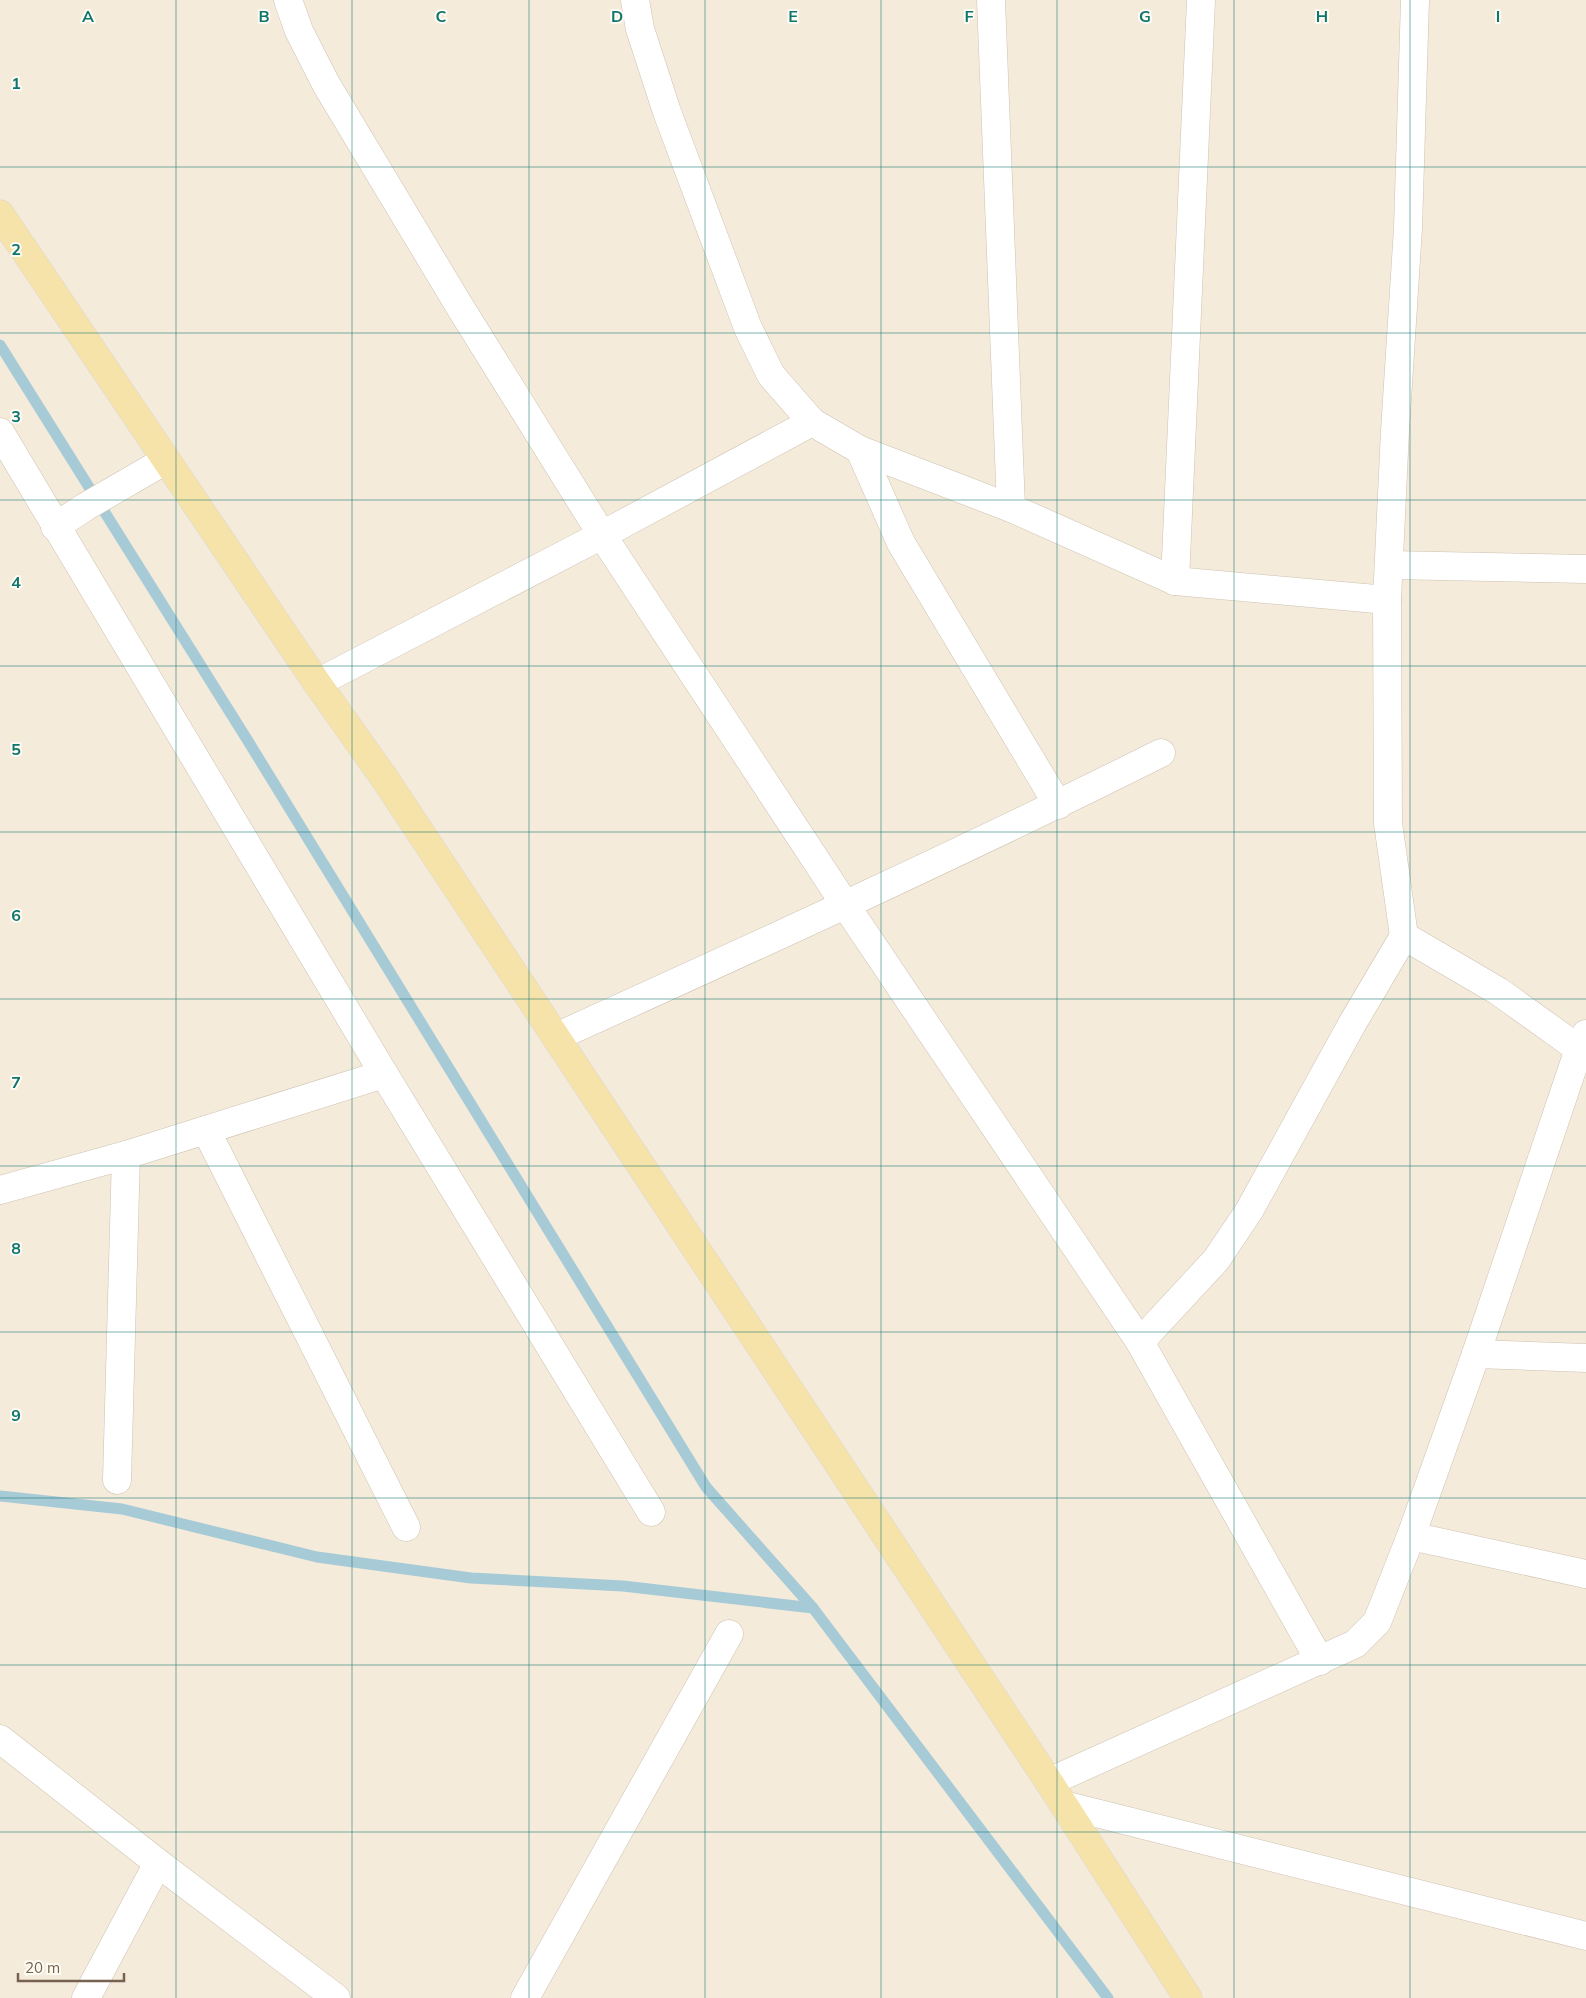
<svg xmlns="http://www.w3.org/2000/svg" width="1586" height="1998" viewBox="0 0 1586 1998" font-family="Mulish,sans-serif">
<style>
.residential{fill:#f4ebdb}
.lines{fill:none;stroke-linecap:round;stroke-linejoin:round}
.stream{stroke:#a7cad7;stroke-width:11}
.minor-casing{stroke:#cec2b1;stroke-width:29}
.major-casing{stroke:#dcd6d1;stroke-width:29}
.minor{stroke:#fff;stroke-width:28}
.major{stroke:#f6e3a9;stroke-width:28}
.grid{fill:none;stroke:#0f766e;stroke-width:1;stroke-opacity:0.55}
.grid-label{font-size:16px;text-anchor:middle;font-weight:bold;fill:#0f766e;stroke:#fefbf3;stroke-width:4;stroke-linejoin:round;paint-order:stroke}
</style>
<rect width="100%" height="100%" fill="#fcf8ec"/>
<rect class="residential" x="0" y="0" width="1586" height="1998"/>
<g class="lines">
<g class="stream">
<polyline points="0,345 248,741 706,1487 813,1608 1108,1998"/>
<polyline points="0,1496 122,1509 317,1557 471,1578 623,1586 813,1608"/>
</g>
<defs>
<g id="minor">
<polyline points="288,0 299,31 326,84 460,307 602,535 846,906 1140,1342 1320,1661"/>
<polyline points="635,0 640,29 667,112 748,328 771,375 812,422 860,450 1011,508 1175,581 1387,600"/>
<polyline points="991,0 1011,508"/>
<polyline points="1415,0 1408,228 1395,431 1387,600 1388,823 1404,936 1498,991 1579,1049"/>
<polyline points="0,432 384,1074 651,1512"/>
<polyline points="860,450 901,543 1058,805"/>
<polyline points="55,527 85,507 166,460"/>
<polyline points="1390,565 1586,569"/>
<polyline points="1175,581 1201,0"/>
<polyline points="317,683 602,535 812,422"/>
<path d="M556,1037c203,-92 405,-184 605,-284"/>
<polyline points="206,1130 406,1527"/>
<polyline points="0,1190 126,1155 384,1074"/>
<polyline points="1140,1342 1216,1260 1249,1211 1352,1024 1404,936"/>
<polyline points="1476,1354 1586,1358"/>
<polyline points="117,1480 126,1155"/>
<polyline points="1411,1536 1586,1574"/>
<polyline points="0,1739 158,1863 336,1998"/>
<polyline points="1049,1782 1355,1644 1377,1622 1411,1536 1476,1354 1579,1049 1586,1034"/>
<polyline points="1064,1805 1586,1936"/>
<polyline points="86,1998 158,1863"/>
<polyline points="525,1998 729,1634"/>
</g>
<polyline id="major" points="0,214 317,683 385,779 1049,1782 1188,1998"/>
</defs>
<use href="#minor" class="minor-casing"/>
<use href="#major" class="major-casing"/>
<use href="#minor" class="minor"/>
<use href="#major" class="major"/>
</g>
<path class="grid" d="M176,0v1998M352,0v1998M529,0v1998M705,0v1998M881,0v1998M1057,0v1998M1234,0v1998M1410,0v1998M0,167h1586M0,333h1586M0,500h1586M0,666h1586M0,832h1586M0,999h1586M0,1166h1586M0,1332h1586M0,1498h1586M0,1665h1586M0,1832h1586"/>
<g class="grid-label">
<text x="88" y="22">A</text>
<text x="264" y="22">B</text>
<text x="441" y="22">C</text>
<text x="617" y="22">D</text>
<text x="793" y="22">E</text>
<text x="969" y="22">F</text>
<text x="1145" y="22">G</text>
<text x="1322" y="22">H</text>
<text x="1498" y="22">I</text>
<text x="16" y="89">1</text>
<text x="16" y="255">2</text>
<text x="16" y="422">3</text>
<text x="16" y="588">4</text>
<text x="16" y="755">5</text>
<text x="16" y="921">6</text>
<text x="16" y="1088">7</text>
<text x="16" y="1254">8</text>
<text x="16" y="1421">9</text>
</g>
<path d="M18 1973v8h106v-8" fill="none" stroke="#77624f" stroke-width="2.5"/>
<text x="25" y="1973" font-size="15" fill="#77624f" stroke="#fefbf3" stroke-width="4" paint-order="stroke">20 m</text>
</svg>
